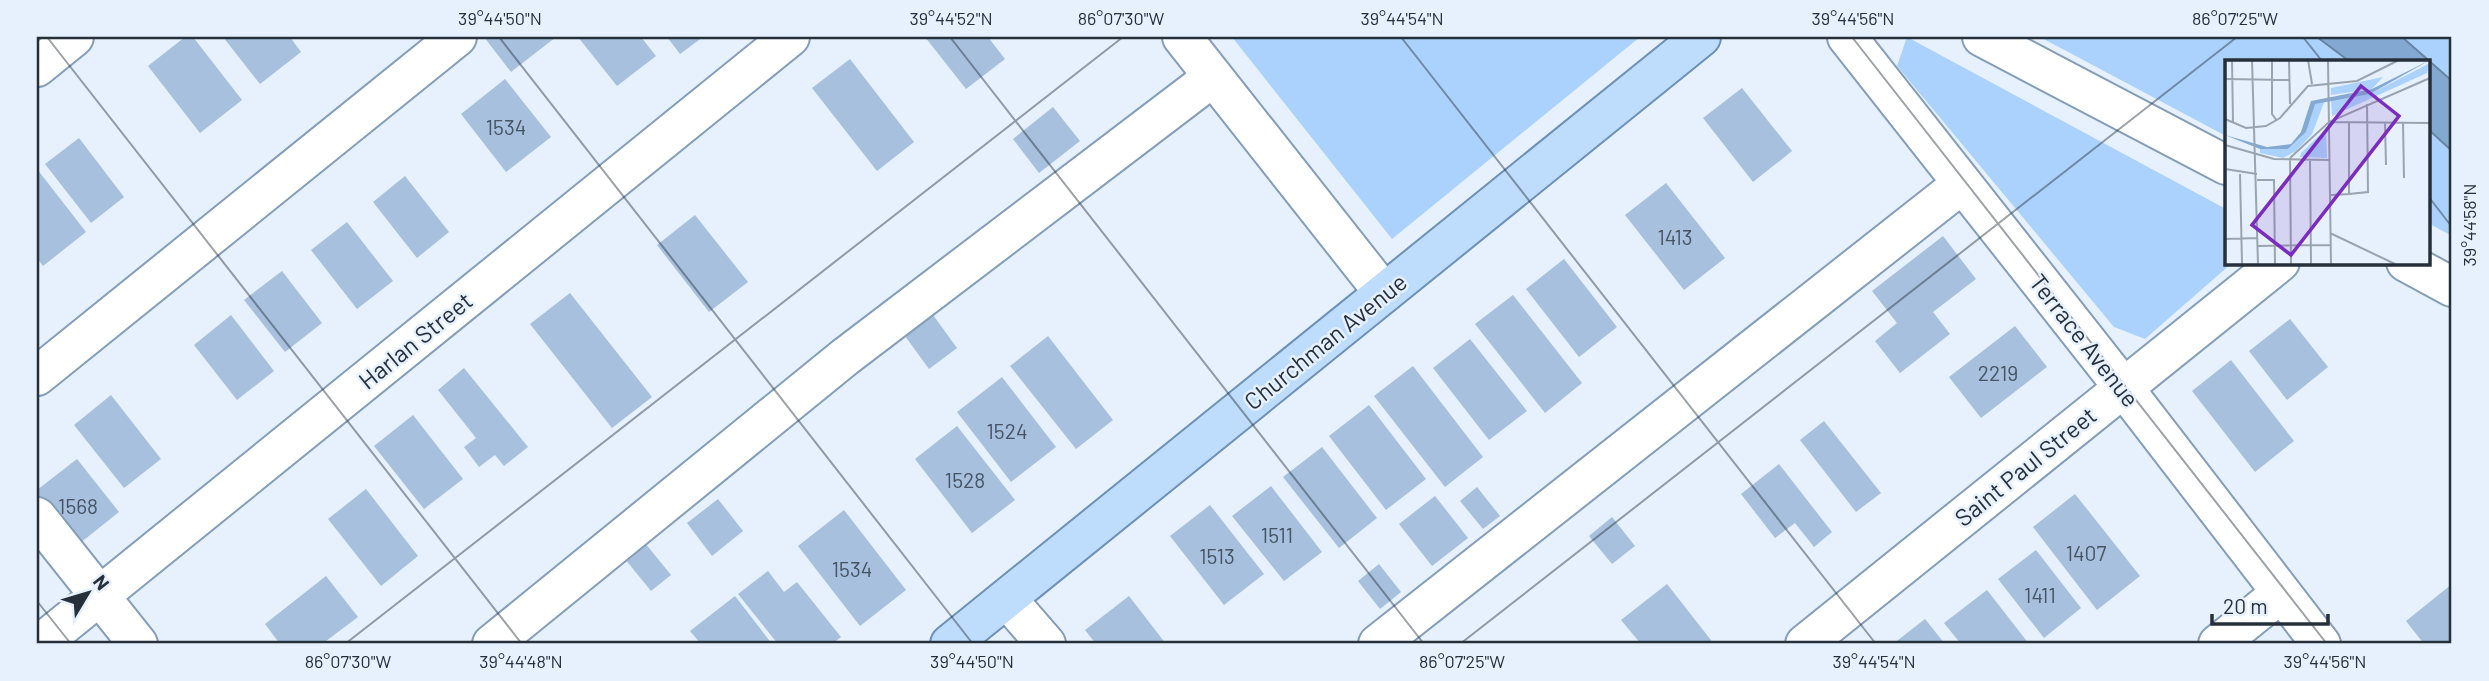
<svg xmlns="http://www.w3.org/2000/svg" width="2489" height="681" viewBox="0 0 2489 681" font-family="Barlow,sans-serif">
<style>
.green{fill:#abd2fc}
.water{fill:#83a9d2;stroke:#6785a5;stroke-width:2}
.building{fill:#a6c0dd}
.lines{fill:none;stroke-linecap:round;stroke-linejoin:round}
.minor-casing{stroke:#849db9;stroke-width:42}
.major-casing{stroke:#6c90b7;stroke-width:42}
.minor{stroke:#fff;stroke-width:38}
.major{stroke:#bedcfc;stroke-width:38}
.ticks{fill:none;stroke:#26303b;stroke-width:2;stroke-opacity:0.45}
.labels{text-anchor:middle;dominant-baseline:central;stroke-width:5;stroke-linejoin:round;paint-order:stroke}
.number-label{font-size:21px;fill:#465464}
.street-label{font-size:24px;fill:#26303b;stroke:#e6f1fd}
.inset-road{fill:none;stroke:#99a4af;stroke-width:2}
.view{fill:#7b2cbf;fill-opacity:0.15;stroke:#7b2cbf;stroke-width:3.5}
.inset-edge{fill:none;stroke:#26303b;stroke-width:3.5}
.neatline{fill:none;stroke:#26303b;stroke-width:2.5}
.ticks-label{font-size:18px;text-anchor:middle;fill:#26303b}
</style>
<rect width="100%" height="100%" fill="#e6f1fd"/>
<g class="green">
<polygon points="1232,37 1640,37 1392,239"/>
<polygon points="1907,37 2226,209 2226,262 2232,263 2145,339 2114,327 1897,66"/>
<polygon points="2040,37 2317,37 2349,61 2226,61 2226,136"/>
<polygon points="2402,37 2452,37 2452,81"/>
<polygon points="2428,129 2452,151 2452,236 2428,223"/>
</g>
<polygon class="water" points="2317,37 2402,37 2452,81 2452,151 2428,129 2428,61 2349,61"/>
<g class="building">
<polygon points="185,37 193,37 242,100 200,133 148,66"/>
<polygon points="223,37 290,37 301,52 260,84"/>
<polygon points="484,37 556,37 511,72"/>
<polygon points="578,37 641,37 656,56 617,86"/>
<polygon points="667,37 703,37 680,54"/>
<polygon points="925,37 988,37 1005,59 966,89"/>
<polygon points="850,59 914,142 877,171 812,88"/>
<polygon points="505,79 551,137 506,172 461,114"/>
<polygon points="1742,88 1792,151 1753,182 1703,118"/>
<polygon points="1053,107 1080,141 1039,173 1013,139"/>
<polygon points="79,138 124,197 91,223 45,164"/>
<polygon points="37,169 86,232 43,266 37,258"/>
<polygon points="405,176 449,232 417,258 373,202"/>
<polygon points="1666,183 1725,258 1684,290 1625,215"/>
<polygon points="695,215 748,282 709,312 657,245"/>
<polygon points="347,222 393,281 357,309 311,250"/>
<polygon points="1943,236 1976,279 1933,312 1950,334 1900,373 1875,341 1897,323 1872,291"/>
<polygon points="1564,259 1617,327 1579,357 1526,289"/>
<polygon points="282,271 322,323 285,352 244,300"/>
<polygon points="570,293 652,397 612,428 530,324"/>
<polygon points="1513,295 1582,383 1545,413 1475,324"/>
<polygon points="231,315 274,371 237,400 194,345"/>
<polygon points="933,315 957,348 929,369 905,336"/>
<polygon points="2290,319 2328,367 2287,400 2249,351"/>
<polygon points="2015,326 2047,367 1981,418 1949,377"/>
<polygon points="1048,336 1113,420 1076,449 1010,366"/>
<polygon points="1470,339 1527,411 1489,440 1433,368"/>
<polygon points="2231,360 2294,441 2255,472 2192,391"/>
<polygon points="1413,366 1483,457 1445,487 1374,396"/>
<polygon points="464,368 528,447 504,466 495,455 479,467 464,447 476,438 438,390"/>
<polygon points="1002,377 1056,447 1011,482 957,412"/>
<polygon points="111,395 161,459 124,488 74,425"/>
<polygon points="1369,405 1426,479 1386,510 1329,436"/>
<polygon points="413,415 463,479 424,509 374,446"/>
<polygon points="1824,421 1881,493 1856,512 1800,440"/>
<polygon points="957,426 1015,500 972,533 915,459"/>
<polygon points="1322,447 1377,518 1339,548 1283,477"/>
<polygon points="77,459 119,512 75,547 37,498 37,490"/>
<polygon points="1779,464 1832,532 1814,547 1795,523 1775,538 1741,494"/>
<polygon points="1271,486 1322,552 1284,581 1232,516"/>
<polygon points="1477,487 1500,516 1483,529 1460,501"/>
<polygon points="366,489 418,556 381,586 328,519"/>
<polygon points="2075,494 2140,576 2097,610 2033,527"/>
<polygon points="1435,496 1468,538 1432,566 1399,524"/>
<polygon points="718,499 743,531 712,556 687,523"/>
<polygon points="1210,505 1264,574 1224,605 1170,536"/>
<polygon points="844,510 906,590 860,626 798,546"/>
<polygon points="1612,517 1635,546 1612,564 1589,536"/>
<polygon points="645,543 671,575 651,591 625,559"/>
<polygon points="2036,550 2081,608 2044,638 1998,579"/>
<polygon points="1379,564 1401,592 1380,609 1358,581"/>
<polygon points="768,571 784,592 797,582 841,637 832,644 778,644 738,594"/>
<polygon points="326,576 358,617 322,644 280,644 265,624"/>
<polygon points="1667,584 1714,644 1641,644 1621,620"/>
<polygon points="2452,584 2452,644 2424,644 2406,621"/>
<polygon points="1987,590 2029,644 1961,644 1944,623"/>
<polygon points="735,596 772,644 701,644 690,631"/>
<polygon points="1129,596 1166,644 1096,644 1085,630"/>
<polygon points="1925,619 1945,644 1893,644"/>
</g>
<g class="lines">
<defs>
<g id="minor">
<polyline points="1182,37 1384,293"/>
<polyline points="1847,37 2123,387 2321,644"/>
<polyline points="1982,37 2226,165"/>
<polyline points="37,67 74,37"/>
<polyline points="2406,262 2452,287"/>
<polyline points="37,376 457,37"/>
<polyline points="37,517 138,644"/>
<polyline points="1007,599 1046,644"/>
<polyline points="40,644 790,37"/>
<polyline points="492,644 845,357 1213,77"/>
<polyline points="1378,644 1962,184"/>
<polyline points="1805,644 2280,262"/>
<polyline points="2218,644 2281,593"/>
</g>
<polyline id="major" points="950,644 1701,37"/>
</defs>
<use href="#minor" class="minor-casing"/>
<use href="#major" class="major-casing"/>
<use href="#minor" class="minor"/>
<use href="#major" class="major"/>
</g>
<path class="ticks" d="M47,37l475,607M499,37l474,607M950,37l474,607M1401,37l475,607M1852,37l475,607M2303,37l19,24M2428,196l24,31M37,601l34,43M345,644l778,-607M1460,644l777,-607"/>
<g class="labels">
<g class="number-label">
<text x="506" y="126">1534</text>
<text x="1675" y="236">1413</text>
<text x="1998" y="372">2219</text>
<text x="1007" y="430">1524</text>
<text x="965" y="479">1528</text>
<text x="78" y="505">1568</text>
<text x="1277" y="534">1511</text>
<text x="2086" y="552">1407</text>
<text x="1217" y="555">1513</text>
<text x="852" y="568">1534</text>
<text x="2040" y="594">1411</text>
</g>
<g class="street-label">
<text transform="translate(415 340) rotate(-39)">Harlan Street</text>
<text transform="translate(2085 340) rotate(52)">Terrace Avenue</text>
<text transform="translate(1325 341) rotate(-39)">Churchman Avenue</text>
<text transform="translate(2025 466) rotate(-39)">Saint Paul Street</text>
</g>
</g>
<g transform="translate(2225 60)">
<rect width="205" height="205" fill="#e6f1fd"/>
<path d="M205,3l-3,10 -95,43 -1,-18 39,-4zM158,17l-11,12 -41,6v-7zM100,40l-13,34 -16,17 -13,7 -23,-5v-4h28l18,-17 5,-26zM101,69l1,29 -27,-1 1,-4z" fill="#abd2fc"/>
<path d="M205,0l-60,34 -55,10 -9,28 -18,17h-28l-35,-14 42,12 24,-3 10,-12 10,-31 61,-12z" fill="#83a9d2"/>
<path class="inset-road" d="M7,0l1,63M27,0l6,204M47,0v54l5,7M64,0l1,44M83,0l4,24M103,0l3,204M0,19l64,1M0,59l21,9 20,-2 14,-8 28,-32 49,-5 42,-21M104,62l101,1M160,63l1,42M178,63l1,55M0,85l49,14 55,1M65,98l39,-36 101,-44M65,98l1,106M85,101l1,103M0,109l32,5M15,114l2,90M32,120h17l1,84M124,134l19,-2 -1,-88M106,135l18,-1v-71M105,173l65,31M0,179l33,-1M33,186l72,-1"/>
<path class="view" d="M136,26l38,30 -108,139 -39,-30z"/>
<rect width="205" height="205" class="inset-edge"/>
</g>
<rect width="2489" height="681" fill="none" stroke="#e6f1fd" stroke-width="77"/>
<g transform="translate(88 593) rotate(52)" stroke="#e6f1fd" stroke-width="5" paint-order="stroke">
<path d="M0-5L12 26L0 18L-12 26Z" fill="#26303b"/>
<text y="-10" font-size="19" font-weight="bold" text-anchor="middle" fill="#26303b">N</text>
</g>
<path d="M2212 614v10h116v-10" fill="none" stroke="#26303b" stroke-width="3.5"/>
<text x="2223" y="614" font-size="21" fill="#26303b" stroke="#e6f1fd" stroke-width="5" paint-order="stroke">20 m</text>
<rect x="38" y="38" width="2412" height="604" class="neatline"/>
<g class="ticks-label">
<text x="500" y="25">39°44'50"N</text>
<text x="951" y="25">39°44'52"N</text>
<text x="1121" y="25">86°07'30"W</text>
<text x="1402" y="25">39°44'54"N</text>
<text x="1853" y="25">39°44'56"N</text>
<text x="2235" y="25">86°07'25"W</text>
<text transform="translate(2470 225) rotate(-90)" y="6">39°44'58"N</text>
<text x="348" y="668">86°07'30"W</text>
<text x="521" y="668">39°44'48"N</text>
<text x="972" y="668">39°44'50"N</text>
<text x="1462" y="668">86°07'25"W</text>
<text x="1874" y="668">39°44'54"N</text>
<text x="2325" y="668">39°44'56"N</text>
</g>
</svg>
